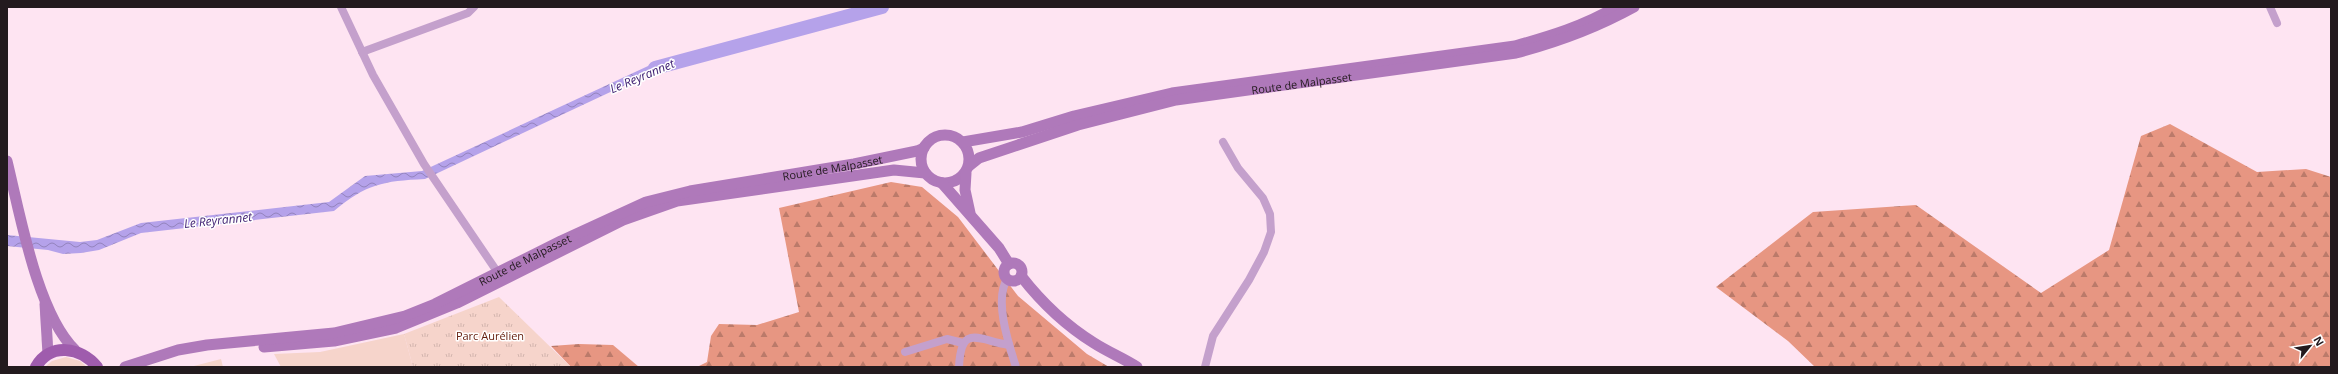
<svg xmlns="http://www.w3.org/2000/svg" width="2338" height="374" viewBox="0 0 2338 374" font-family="'Open Sans',sans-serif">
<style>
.grass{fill:#f6d4cb}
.forest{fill:url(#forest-firs)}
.park{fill:url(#park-tufts)}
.water{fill:url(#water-waves)}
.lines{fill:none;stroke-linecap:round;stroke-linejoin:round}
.river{stroke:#b5a2ea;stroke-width:14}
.street{stroke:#c4a0cc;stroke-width:8}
.secondary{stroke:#af79ba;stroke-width:11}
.primary{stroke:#9f5cad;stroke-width:12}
.labels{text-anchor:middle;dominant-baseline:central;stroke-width:3;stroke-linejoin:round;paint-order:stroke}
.street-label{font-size:11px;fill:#231a1e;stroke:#fff}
.park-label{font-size:11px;fill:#631c0b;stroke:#fff}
.water-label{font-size:12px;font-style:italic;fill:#412274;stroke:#fff}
</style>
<defs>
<pattern id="forest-firs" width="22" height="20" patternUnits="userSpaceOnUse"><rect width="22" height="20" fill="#e79682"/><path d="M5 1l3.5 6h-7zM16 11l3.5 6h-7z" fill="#bb7a6a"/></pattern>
<pattern id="park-tufts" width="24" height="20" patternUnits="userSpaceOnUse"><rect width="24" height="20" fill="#f6d4cb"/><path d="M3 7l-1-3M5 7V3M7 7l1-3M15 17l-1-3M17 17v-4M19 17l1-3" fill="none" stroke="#d3b5ae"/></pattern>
<pattern id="water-waves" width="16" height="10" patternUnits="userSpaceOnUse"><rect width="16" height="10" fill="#b5a2ea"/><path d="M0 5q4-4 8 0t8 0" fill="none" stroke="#9383bd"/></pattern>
</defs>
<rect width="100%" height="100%" fill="#fee4f2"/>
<g class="grass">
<polygon points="404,334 413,367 281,367 274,354 320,352"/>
<polygon points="66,357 80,361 87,367 45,367 52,361"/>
<polygon points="221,359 223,367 190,367"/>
</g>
<g class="forest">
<polygon points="2170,124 2257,172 2306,169 2331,177 2331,367 1815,367 1788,341 1716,287 1813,212 1916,205 2041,293 2109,250 2141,136"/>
<polygon points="891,182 922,187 958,217 1018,296 1087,354 1109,367 697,367 707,362 711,336 719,324 757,325 799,312 779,208"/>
<polygon points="579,344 613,345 639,367 571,367 551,346"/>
</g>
<polygon class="park" points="499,297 571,367 413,367 404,334"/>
<path class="water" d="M661,60h11l1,5 -6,1 -31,14 -211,99c-42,2 -59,5 -91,32l-193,22 -42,17 -18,3 -18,1 -15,-4 -41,-4v-11l73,7 17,-2 44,-17 188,-21 36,-26 57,-5z"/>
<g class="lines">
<polyline class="river" points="655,68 882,7"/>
<g class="street">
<polyline points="341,7 373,75 424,164 498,273"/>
<polyline points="2270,7 2277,23"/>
<polyline points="362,52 468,13 474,7"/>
<path d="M1008,278c-15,20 1,67 8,89"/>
<polyline points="905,352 947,339 963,343"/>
<path d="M959,367c2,-44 19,-27 50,-22"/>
<polyline points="1205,367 1213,336 1249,280 1264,252 1271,232 1270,214 1263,198 1238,168 1223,142"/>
</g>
<g class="secondary">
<circle cx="945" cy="159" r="24"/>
<path d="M963,142l59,-10 52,-16 98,-23 343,-47c35,-10 69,-20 101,-39"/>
<path d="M7,161c13,53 30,152 68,189"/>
<path id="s1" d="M969,166l10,-8 99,-33 98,-25 340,-47c42,-11 80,-25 118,-46"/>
<polyline points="966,173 965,190 970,213"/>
<polyline points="942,183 999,248 1009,264"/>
<circle cx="1013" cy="272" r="9"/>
<path d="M1021,276c21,27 44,49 73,67 14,9 29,15 43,24"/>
<polyline points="45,304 48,354"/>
<polyline points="264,347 334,341 396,328 457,303 623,220 677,201 894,170 925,173"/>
<path id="s2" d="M125,367l53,-17 29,-5 127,-12 71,-17 30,-12 126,-63 85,-39 44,-11 164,-27 63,-13 7,-3"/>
</g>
<path class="primary" d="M36,367c14,-25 45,-20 61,0"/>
</g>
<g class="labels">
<g class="street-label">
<text stroke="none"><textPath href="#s1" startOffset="345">Route de Malpasset</textPath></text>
<text stroke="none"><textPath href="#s2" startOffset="742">Route de Malpasset</textPath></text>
<text stroke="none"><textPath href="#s2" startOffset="418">Route de Malpasset</textPath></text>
</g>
<g class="park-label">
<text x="490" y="335">Parc Aurélien</text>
</g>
<g class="water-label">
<text transform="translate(642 76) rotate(-23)">Le Reyrannet</text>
<text transform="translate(218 220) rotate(-6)">Le Reyrannet</text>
</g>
</g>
<rect width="2338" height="374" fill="none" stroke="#231a1e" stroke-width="16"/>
<g transform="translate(2310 346) rotate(60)" stroke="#ffffff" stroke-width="3" paint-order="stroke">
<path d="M0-3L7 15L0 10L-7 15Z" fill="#231a1e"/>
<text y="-6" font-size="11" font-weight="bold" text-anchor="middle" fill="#231a1e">N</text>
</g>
</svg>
